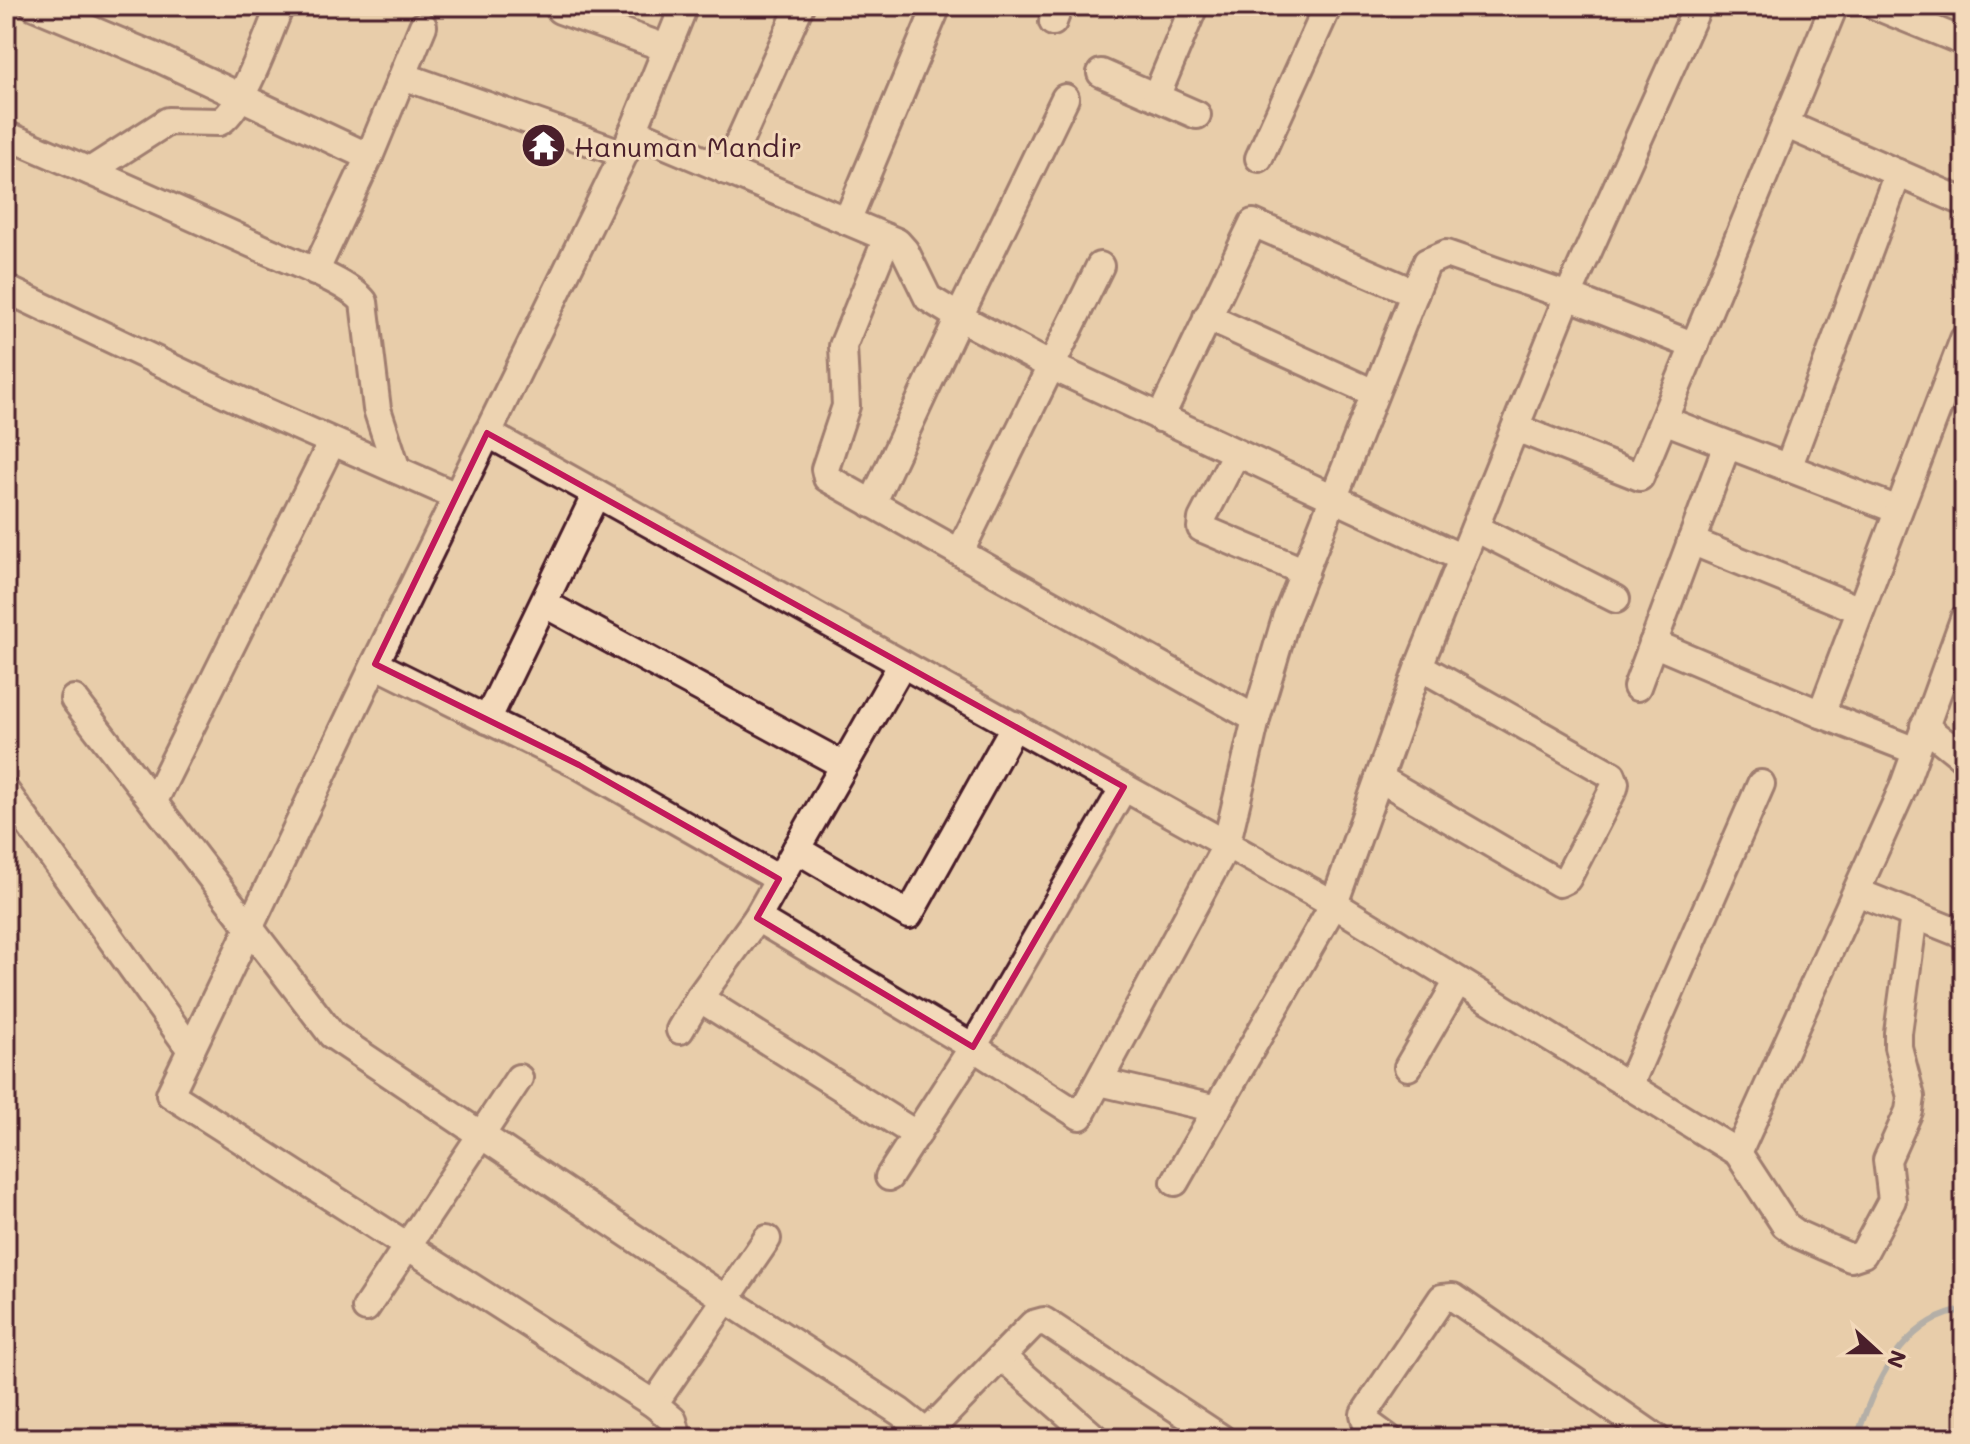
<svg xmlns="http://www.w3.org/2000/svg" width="1970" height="1444" viewBox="0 0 1970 1444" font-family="Mali,sans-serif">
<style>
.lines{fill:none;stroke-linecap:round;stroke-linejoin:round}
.stream{stroke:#778aa5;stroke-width:6}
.minor-casing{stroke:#4a1f2b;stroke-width:32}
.minor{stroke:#f3d9ba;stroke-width:26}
.marked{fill:none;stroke:#c2185b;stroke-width:6;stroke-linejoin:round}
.labels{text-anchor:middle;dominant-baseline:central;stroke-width:6;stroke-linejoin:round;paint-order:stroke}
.poi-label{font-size:28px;fill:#4a1f2b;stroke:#f3d9ba;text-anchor:start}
</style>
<rect width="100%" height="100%" fill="#e8cdaa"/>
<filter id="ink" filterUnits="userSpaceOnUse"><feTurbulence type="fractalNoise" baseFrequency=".0125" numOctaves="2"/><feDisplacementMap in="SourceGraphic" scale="16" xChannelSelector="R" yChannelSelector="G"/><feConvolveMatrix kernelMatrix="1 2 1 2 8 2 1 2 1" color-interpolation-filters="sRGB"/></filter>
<g filter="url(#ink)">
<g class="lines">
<path class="stream" d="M1857,1438c16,-53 46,-119 107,-128"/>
<defs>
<g id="minor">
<polyline points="34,6 156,57 369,157"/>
<polyline points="1876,6 1964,42"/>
<polyline points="560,10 666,48"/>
<polyline points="1053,22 1059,6"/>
<polyline points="1101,73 1197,115"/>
<polyline points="403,76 624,154"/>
<polyline points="1156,97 1194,6"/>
<polyline points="1785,124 1964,202"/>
<polyline points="633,131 897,242 905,251 928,298 959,317 1051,366 1462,558"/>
<path d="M6,135c87,37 174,76 260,115 24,11 83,32 98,52l13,107 20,61"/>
<polyline points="1259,158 1328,6"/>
<path d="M90,171l78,-50 51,1c22,-9 51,-92 61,-116"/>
<polyline points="726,171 800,6"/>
<polyline points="847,221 937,6"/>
<polyline points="887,238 843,346 846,406 825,469 827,478 1256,719"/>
<polyline points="315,272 369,157 423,26"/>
<polyline points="6,289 252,406 456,496"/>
<polyline points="1207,317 1374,393"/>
<polyline points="1160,418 1253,223 1415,293"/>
<polyline points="1664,420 1898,510"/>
<polyline points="1516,428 1640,477 1834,6"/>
<polyline points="487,433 1334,904 1738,1153 1785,1225 1799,1235 1851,1258 1863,1254 1892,1200 1887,1160 1909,1111 1911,1097 1898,1047 1898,1033 1914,915"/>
<polyline points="1236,453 1202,519 1201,528 1305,572"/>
<polyline points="1788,468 1898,173"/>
<polyline points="872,504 959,317 1065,98"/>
<polyline points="1475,528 1616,599"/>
<polyline points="1691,541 1860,610"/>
<polyline points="960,552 1100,266"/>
<polyline points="545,604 843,765"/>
<polyline points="1653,643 1821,714 1964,339"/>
<polyline points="375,664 579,765 779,879"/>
<polyline points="1637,687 1727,445"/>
<polyline points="74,699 332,1035 727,1300 900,1412 933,1438"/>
<polyline points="1821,714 1916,751"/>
<polyline points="487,720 596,494"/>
<polyline points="1924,726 1964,758"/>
<polyline points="1379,778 1559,883 1567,879 1614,788 1615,783 1612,775 1419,666"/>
<polyline points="6,792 191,1050"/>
<polyline points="154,801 332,442"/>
<polyline points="796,849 909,915 1015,725"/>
<polyline points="1857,892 1964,935"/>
<polyline points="757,918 973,1047 1080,1116 1226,846 1256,719 1286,618 1427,262 1446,254 1568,296 1695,346"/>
<polyline points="699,998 917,1135"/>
<polyline points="680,1030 699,998 757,918 902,664"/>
<polyline points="1408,1067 1458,981"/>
<polyline points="1100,1082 1217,1109"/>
<polyline points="1629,1086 1761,784"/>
<polyline points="1738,1153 1903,788 1964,619"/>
<polyline points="889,1177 973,1047 1124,787"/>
<polyline points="1175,1182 1334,904 1419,666 1568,296 1698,6"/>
<polyline points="366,1308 519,1078"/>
<polyline points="1002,1357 1095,1438"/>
<polyline points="654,1404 767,1239"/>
<polyline points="678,1438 673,1420 654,1404 170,1094 375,664 624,154 684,6"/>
<polyline points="922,1438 1033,1324 1044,1321 1221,1438"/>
<polyline points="1388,1438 1366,1422 1364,1414 1442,1298 1453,1297 1656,1438"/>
</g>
</defs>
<use href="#minor" class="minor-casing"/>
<use href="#minor" class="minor"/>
</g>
</g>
<path d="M0 0H1970V1444H0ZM487,433l637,354 -151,260 -216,-129 22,-39 -200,-114 -204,-101z" fill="#e8cdaa" fill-opacity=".55" fill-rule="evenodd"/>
<path class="marked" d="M487,433l637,354 -151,260 -216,-129 22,-39 -200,-114 -204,-101z"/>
<defs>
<symbol id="temple-disc" viewBox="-11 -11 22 22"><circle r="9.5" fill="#4a1f2b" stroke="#f3d9ba"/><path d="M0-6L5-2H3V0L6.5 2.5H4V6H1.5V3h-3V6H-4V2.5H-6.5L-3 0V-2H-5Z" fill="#fff"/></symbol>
</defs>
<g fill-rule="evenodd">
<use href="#temple-disc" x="518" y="120" width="51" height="51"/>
</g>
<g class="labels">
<g class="poi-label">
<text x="574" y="146">Hanuman Mandir</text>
</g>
</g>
<rect width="1970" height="1444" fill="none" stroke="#f3d9ba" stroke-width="32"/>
<rect x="16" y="16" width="1938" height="1412" fill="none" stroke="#4a1f2b" stroke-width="3" filter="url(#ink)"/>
<g transform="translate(1878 1352) rotate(111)" stroke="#f3d9ba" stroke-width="6" paint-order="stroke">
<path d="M0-6L14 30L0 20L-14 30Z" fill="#4a1f2b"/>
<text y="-12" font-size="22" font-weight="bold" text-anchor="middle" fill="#4a1f2b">N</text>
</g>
</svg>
